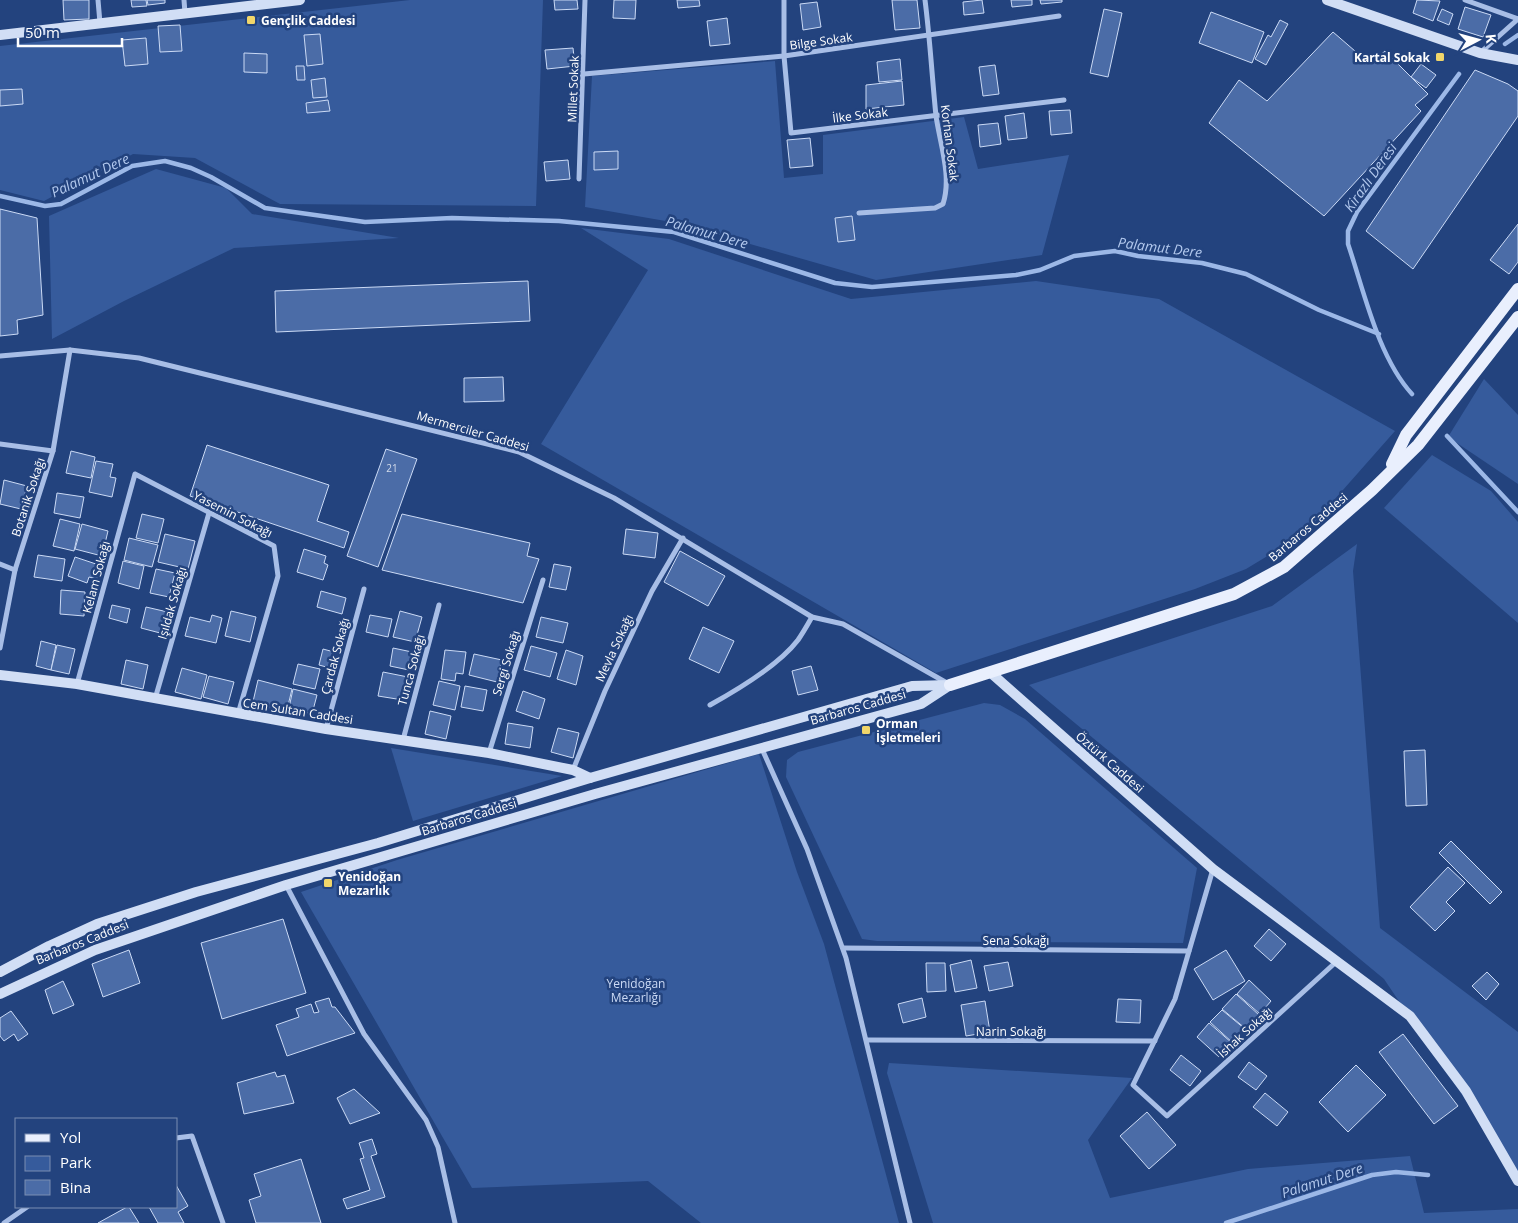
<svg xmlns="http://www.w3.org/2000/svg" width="1518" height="1223" viewBox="0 0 1518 1223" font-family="'Open Sans',sans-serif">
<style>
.green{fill:#365b9c}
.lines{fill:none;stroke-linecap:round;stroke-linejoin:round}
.stream{stroke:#9cb8e7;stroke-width:4.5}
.building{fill:#4b6ca7;stroke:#cbdaf5}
.street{stroke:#a8bee6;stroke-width:5}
.secondary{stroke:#d1def5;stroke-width:10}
.primary{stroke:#e9effd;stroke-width:12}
.poi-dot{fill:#f1d66a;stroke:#23437e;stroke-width:2}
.labels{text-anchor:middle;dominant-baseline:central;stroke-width:5;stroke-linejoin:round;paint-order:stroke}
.number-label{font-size:10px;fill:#d2dae9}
.poi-label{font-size:12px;font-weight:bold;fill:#fff;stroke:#23437e;text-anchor:start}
.street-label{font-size:12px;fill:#fff;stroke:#23437e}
.park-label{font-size:12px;fill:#cbdaf5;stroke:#23437e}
.water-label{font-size:14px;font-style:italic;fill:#b3c9ee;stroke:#23437e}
</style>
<rect width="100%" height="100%" fill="#23437e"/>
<g class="green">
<polygon points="410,0 543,0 536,206 280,204 195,158 133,154 44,201 0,190 0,46"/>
<polygon points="775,61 784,178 823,174 823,135 964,117 978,169 1069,155 1042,255 876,280 677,223 585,207 592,76"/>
<polygon points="156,169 226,188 252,214 399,238 234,248 124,301 52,339 49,216"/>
<polygon points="581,228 669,239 851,299 1036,281 1159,299 1395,431 1305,533 1246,569 1195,589 936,673 541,444 648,270"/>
<polygon points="1484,379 1518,415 1518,484 1448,437"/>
<polygon points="1432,455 1491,491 1518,522 1518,623 1384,508"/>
<polygon points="1357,544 1353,571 1380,928 1518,1032 1518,1178 1384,979 1029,685 1272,606"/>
<polygon points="984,703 1000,705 1025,719 1197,868 1183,943 877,941 862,939 786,777 787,760 798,752"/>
<polygon points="391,748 562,776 413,821"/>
<polygon points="759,754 797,872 824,944 899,1223 701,1223 648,1181 472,1188 301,892 397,860"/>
<polygon points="889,1063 1132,1078 1088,1140 1110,1198 1248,1169 1410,1156 1424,1213 1518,1209 1518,1223 933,1223 887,1073"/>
</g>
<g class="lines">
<g class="stream">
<polyline points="1505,44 1518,35"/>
<polyline points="0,196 45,206 61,204 132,166 165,161 191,168 211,177 265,208 365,222 452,218 559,221 674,232 835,283 872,287 1016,275 1040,270 1074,256 1115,251 1138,256 1202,263 1246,274 1319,310 1379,334"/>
<path d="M1412,394c-34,-37 -48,-103 -64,-150v-13l9,-19 102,-138"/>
<polyline points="1447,436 1518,512"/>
<polyline points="1226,1223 1372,1175 1396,1172 1428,1175"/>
</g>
</g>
<g class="building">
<polygon points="63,0 89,0 89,19 64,20"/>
<polygon points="131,0 146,0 147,6 132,7"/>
<polygon points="147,0 165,0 165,3 148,5"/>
<polygon points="554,0 577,0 578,9 555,10"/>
<polygon points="614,0 636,0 635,19 613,18"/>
<polygon points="677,0 699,0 700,6 678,8"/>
<polygon points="892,0 917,0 920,28 895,30"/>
<polygon points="982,0 984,13 964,15 963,2"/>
<polygon points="1011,0 1032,0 1032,5 1012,7"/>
<polygon points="1040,0 1062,0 1062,2 1041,4"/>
<polygon points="1417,0 1440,1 1433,21 1413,13"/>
<polygon points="817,2 821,27 803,30 800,4"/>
<polygon points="1465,7 1491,15 1483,37 1458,29"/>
<polygon points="1104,9 1122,13 1108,77 1090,73"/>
<polygon points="1442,9 1453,14 1449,25 1437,20"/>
<polygon points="1211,12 1264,32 1252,63 1199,43"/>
<polygon points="727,18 730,44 710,46 707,21"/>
<polygon points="1280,20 1288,24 1266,65 1255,59 1268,35 1271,37"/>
<polygon points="180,25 182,51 160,52 158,26"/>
<polygon points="1333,32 1370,64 1385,51 1428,94 1415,105 1421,111 1324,216 1209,123 1239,80 1267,101"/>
<polygon points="320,34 323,64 307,66 304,35"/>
<polygon points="146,38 148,64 125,66 122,40"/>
<polygon points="573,48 575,66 547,69 545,50"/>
<polygon points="244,53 267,54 267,73 244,72"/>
<polygon points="900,59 902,80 879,82 877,62"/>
<polygon points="1421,64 1436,75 1426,88 1411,77"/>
<polygon points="995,65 999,94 983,96 979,67"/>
<polygon points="296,66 304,66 305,80 297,80"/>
<polygon points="1475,70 1508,84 1518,91 1518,116 1413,269 1366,231"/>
<polygon points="325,78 327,97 313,98 311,80"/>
<polygon points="902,81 904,105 866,109 866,85"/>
<polygon points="22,89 23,104 0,106 0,90"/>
<polygon points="328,100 330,111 307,113 306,103"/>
<polygon points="1070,110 1072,133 1051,135 1049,111"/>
<polygon points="1024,113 1027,138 1008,140 1005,116"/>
<polygon points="998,123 1001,144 980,147 978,125"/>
<polygon points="810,138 813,166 790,168 787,140"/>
<polygon points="618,151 618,169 594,170 594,152"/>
<polygon points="568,160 570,179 546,181 544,162"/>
<polygon points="0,209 37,218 43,315 17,320 18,334 0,336"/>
<polygon points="852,216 855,240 838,242 835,218"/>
<polygon points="1518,224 1518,262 1509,274 1490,260"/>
<polygon points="528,281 530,321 276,332 275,291"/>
<polygon points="503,377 504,401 464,402 464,378"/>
<polygon points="207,445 329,485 317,521 349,532 344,548 190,496"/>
<polygon points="386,449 417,459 378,567 347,556"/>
<polygon points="71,451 95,457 91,478 66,473"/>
<polygon points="96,461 113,464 110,477 116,478 112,497 89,492"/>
<polygon points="4,480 27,486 21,509 0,504"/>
<polygon points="57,493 84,497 80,518 54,513"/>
<polygon points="142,514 164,519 158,543 136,538"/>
<polygon points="402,514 530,543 527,556 539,559 523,603 382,570"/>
<polygon points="60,519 80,524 74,551 53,546"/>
<polygon points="82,524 108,531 102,556 75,549"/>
<polygon points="626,529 658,533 655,558 623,554"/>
<polygon points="165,534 195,541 188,569 158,562"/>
<polygon points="129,538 158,545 152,567 124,560"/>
<polygon points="304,549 326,556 324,563 328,565 323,580 297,572"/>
<polygon points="680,551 725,576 708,606 664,582"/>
<polygon points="38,555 65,559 62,581 34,577"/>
<polygon points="75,557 102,566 97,579 89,577 87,583 68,576"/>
<polygon points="123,561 144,566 139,589 118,583"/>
<polygon points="554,564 571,567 566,590 549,587"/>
<polygon points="156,569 175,573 169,597 150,593"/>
<polygon points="61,590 85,592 84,616 60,614"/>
<polygon points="321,591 346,598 342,614 317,607"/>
<polygon points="112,605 130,609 127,623 109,618"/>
<polygon points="146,607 172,613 164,634 141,628"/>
<polygon points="231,611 256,617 250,642 225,636"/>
<polygon points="400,611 422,617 415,642 393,637"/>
<polygon points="212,615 222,618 216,643 185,636 190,617 210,622"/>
<polygon points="370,615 392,619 388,637 366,632"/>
<polygon points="541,617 568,623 563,643 536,637"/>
<polygon points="703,627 734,641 719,673 689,659"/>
<polygon points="41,641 56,645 51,670 36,666"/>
<polygon points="57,645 75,649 69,674 51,670"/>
<polygon points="531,646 557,653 550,677 524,670"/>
<polygon points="393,648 412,652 409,670 390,666"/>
<polygon points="323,649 334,652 330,668 319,665"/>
<polygon points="445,650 466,652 463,674 456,673 455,681 441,679"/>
<polygon points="566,650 583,656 576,685 557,679"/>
<polygon points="474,654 502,660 497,682 469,675"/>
<polygon points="126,660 148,665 143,689 121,684"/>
<polygon points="298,664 320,669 315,689 293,684"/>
<polygon points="811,666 818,690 798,695 792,671"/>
<polygon points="182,668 207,675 201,699 175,692"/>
<polygon points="383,672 408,677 403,700 378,696"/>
<polygon points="209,676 234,682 228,704 203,697"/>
<polygon points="258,680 292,689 286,714 252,706"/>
<polygon points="439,681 460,686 455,710 433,705"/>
<polygon points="465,686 487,690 483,711 461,707"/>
<polygon points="293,689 317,695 312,714 289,708"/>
<polygon points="523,691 545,699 539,719 516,711"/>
<polygon points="430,711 451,716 446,739 425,734"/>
<polygon points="508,723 533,727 530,748 505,744"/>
<polygon points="558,728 579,733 573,758 551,752"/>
<polygon points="1425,750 1427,805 1406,806 1404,751"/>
<polygon points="1451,841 1502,892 1490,904 1439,853"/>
<polygon points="1448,867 1465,883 1446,902 1455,911 1435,931 1410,907"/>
<polygon points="283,919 306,993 222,1019 201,943"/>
<polygon points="1269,929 1286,944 1271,961 1254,946"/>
<polygon points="129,950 140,983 103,997 92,964"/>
<polygon points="1226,950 1245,981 1213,1000 1194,969"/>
<polygon points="971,960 977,988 955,992 950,965"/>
<polygon points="1008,962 1013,986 989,991 984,966"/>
<polygon points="926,963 945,963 946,991 927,992"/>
<polygon points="1487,972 1499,984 1486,1000 1472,986"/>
<polygon points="1249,980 1271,1001 1260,1014 1237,994"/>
<polygon points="63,981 74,1005 53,1014 45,990"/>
<polygon points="1236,994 1259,1015 1246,1029 1222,1009"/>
<polygon points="329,998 332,1007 335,1007 355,1033 287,1056 276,1025 299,1017 296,1009 311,1004 314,1013 319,1012 315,1002"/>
<polygon points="922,998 926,1017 903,1023 898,1004"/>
<polygon points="1118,999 1141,1000 1140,1023 1116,1022"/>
<polygon points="985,1001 990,1032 966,1036 961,1005"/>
<polygon points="1222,1010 1245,1029 1233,1043 1210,1022"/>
<polygon points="11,1011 28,1034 18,1041 14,1034 4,1041 0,1036 0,1018"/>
<polygon points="1209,1023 1232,1043 1219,1057 1197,1037"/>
<polygon points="1403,1034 1458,1106 1434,1124 1379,1052"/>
<polygon points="1181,1055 1201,1071 1190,1086 1170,1070"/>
<polygon points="1249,1062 1267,1076 1256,1090 1238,1077"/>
<polygon points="1356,1065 1386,1095 1348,1132 1319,1102"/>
<polygon points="275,1072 277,1077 285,1075 294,1103 244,1114 237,1083"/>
<polygon points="354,1089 380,1113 350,1124 337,1098"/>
<polygon points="1265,1093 1288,1112 1277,1126 1253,1107"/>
<polygon points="1147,1112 1176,1145 1149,1169 1120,1136"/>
<polygon points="372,1139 377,1154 371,1156 385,1197 347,1209 343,1199 370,1190 360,1159 364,1158 359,1143"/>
<polygon points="301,1159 321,1223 256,1223 249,1200 261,1196 254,1174"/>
<polygon points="176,1185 188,1206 178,1212 184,1223 158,1223 149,1207 176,1207"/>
<polygon points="127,1207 129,1207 139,1223 98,1223"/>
</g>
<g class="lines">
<g class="street">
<polyline points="98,0 100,23"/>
<polyline points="184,0 185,13"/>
<polyline points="784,0 784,56 791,133 1064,100"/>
<polyline points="1465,0 1518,19"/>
<polyline points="1481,52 1518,19"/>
<polyline points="584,74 784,56 1059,16"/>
<polyline points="579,179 585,0"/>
<path d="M859,213l76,-5 8,-4c9,-28 -3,-60 -7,-88 -4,-39 -6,-77 -11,-116"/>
<polyline points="0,356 70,350 139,358 519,452 614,498 812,617 843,624 947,683"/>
<polyline points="0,444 53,451"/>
<polyline points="0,564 15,570"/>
<polyline points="0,648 15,570 53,451 70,350"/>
<polyline points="77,684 135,474 274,546 278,576 238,714"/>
<polyline points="155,699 209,513"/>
<path d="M710,705c29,-16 68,-39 88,-65 5,-7 10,-16 14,-23"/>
<polyline points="326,729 364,589"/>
<polyline points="403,740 439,605"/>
<polyline points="762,749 807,849 846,958 910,1223"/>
<polyline points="489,753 543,580"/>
<polyline points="573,770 605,691 652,591 683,538"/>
<polyline points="1213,869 1175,999 1133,1085 1167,1116 1336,962"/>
<polyline points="286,885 364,1034 426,1120 438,1147 455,1223"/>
<polyline points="843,948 1189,951"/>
<polyline points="867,1040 1155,1041"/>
<polyline points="176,1138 192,1136 223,1223"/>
<polyline points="4,1223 27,1207"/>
</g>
<g class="secondary">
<polyline points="1327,0 1480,53 1518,60"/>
<polyline points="0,35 300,0"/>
<polyline points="991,673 1213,869 1410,1016 1466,1091 1518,1181"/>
<polyline points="0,675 77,684 326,729 489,753 573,770 590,778"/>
<polyline points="0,972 49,946 97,924 196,892 378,843 590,778 912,686 949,685"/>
<polyline points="0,994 95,950 286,885 595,794 921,704 950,685"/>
</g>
<g class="primary">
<polyline points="1392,464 1406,435 1518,289"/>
<polyline points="950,685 1234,594 1284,567 1372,490 1418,445 1518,317"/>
</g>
</g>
<g class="poi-dot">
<rect x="246" y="15" width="10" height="10" rx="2.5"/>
<rect x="1435" y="52" width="10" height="10" rx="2.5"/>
<rect x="861" y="725" width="10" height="10" rx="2.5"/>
<rect x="323" y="878" width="10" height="10" rx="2.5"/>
</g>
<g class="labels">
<g class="number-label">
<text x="392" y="468">21</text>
</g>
<g class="poi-label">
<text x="261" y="20">Gençlik Caddesi</text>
<text x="1430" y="57" text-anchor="end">Kartal Sokak</text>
<text x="876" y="723">Orman<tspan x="876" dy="14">İşletmeleri</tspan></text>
<text x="338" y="876">Yenidoğan<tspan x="338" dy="14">Mezarlık</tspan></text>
</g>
<g class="street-label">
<text transform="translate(821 41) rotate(-8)">Bilge Sokak</text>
<text transform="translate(573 89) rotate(-88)">Millet Sokak</text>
<text transform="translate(860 115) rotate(-7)">İlke Sokak</text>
<text transform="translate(950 143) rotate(83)">Korhan Sokak</text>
<text transform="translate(473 431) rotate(16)">Mermerciler Caddesi</text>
<text transform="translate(28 497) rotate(-72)">Botanik Sokağı</text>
<text transform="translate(233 514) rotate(27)">Yasemin Sokağı</text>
<text transform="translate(1308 527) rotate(-40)">Barbaros Caddesi</text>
<text transform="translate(96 577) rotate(-75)">Kelam Sokağı</text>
<text transform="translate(172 603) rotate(-74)">Işıldak Sokağı</text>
<text transform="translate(614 648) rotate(-65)">Mevla Sokağı</text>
<text transform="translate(335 656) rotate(-75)">Çardak Sokağı</text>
<text transform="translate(506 663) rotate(-73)">Sergi Sokağı</text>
<text transform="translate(411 670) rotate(-75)">Tunca Sokağı</text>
<text transform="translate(858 707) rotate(-16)">Barbaros Caddesi</text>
<text transform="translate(298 711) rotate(9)">Cem Sultan Caddesi</text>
<text transform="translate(1110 762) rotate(41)">Öztürk Caddesi</text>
<text transform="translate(469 817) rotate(-17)">Barbaros Caddesi</text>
<text x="1016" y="940">Sena Sokağı</text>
<text transform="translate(82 942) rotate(-22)">Barbaros Caddesi</text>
<text x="1011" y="1031">Narin Sokağı</text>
<text transform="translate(1245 1032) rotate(-42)">İshak Sokağı</text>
</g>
<g class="park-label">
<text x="636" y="983">Yenidoğan<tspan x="636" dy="14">Mezarlığı</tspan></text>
</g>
<g class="water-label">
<text transform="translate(90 175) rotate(-25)">Palamut Dere</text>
<text transform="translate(1370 177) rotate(-55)">Kirazlı Deresi</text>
<text transform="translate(707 232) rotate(16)">Palamut Dere</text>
<text transform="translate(1160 247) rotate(7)">Palamut Dere</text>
<text transform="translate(1322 1180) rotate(-18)">Palamut Dere</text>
</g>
</g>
<rect x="15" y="1118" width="162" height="90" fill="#23437e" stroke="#7b8eb2"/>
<rect x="25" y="1134" width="25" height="8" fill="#e9effd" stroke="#7b8eb2"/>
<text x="60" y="1143" font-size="15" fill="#ffffff">Yol</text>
<rect x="25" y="1156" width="25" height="15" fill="#365b9c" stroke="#7b8eb2"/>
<text x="60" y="1168" font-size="15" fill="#ffffff">Park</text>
<rect x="25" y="1180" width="25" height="15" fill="#4b6ca7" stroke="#7b8eb2"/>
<text x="60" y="1193" font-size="15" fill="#ffffff">Bina</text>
<g transform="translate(1478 40) rotate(84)" stroke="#23437e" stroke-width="4" paint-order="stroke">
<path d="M0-4L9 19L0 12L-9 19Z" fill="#ffffff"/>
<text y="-8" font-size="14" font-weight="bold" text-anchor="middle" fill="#ffffff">K</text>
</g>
<path d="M18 38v8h104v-8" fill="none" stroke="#ffffff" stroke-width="2.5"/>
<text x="25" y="38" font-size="15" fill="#ffffff" stroke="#23437e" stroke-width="4" paint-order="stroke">50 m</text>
</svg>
